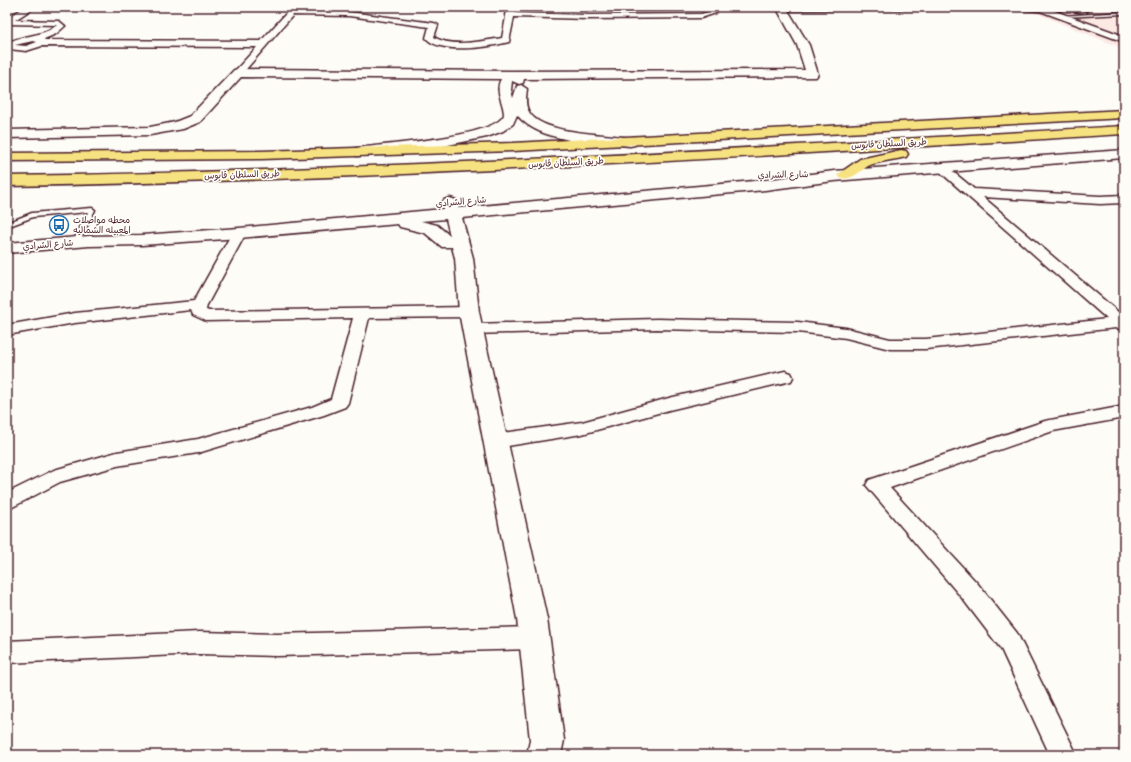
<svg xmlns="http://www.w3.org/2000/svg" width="1131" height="762" viewBox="0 0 1131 762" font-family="'Balsamiq Sans','Playpen Sans Arabic',sans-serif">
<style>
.built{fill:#fce9e4}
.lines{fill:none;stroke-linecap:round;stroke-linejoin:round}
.lane-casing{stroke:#4a1f2b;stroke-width:3}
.street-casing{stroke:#4a1f2b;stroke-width:3}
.secondary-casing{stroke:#4a1f2b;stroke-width:3}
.highway-casing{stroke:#4a1f2b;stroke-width:3}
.lane{fill:#fdfcf7;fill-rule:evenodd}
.street{fill:#fdfcf7;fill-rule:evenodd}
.secondary{fill:#fdfcf7;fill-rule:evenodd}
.highway{fill:#f7e281;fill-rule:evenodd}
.labels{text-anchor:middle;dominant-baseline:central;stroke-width:3.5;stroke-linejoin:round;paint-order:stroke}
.far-street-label{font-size:9px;fill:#4a1f2b;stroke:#fdfcf7}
.far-poi-label{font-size:9px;fill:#4a1f2b;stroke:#fdfcf7;text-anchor:start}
</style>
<rect width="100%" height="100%" fill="#fdfcf7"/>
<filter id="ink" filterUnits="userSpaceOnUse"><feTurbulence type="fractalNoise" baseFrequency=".025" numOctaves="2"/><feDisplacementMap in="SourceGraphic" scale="8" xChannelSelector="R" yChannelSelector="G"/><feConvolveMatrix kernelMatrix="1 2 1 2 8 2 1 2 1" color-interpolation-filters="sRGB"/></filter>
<g filter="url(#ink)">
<polygon class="built" points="993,7 1124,7 1124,49 1028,10 994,11"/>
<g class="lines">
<defs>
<g id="lane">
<polygon points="1062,7 1087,12 1085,13 1063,9 1061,10 1039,9"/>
<polygon points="1124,12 1124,14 1063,17 1061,16"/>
<polygon points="92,208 95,210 79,242 76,244 73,242 88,212 33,217 7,227 7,223 32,213"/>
</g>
<g id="street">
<path d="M25,7h10l-20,13 44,1 6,5 -9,8 -12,5 1,1 216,1 31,-34h8l-3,4 52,1 85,11 4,2 -4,12c17,11 49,4 68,1l4,-21 -1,-2 3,-8h8l-1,6 73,2 113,-1 7,-2 -3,-5h8l3,6 -15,5 -113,1 -74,-2 -5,25c-20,5 -68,13 -83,-4l3,-11 -80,-11 -56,-1 -52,60 -3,1 -5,-3 24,-26 -215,-1 -16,5 -17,-2 -2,-1v-5c17,-9 33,-5 50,-18l-50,-1v-6zM33,41l4,1 -11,4 -11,-1z"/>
<polygon points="779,7 975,7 971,9 782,10 779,10"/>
<polygon points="1009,7 1044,7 1124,36 1124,42 1040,11 1013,9"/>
<polygon points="942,164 946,166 974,189 1100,196 1124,195 1124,203 1100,204 983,197 1124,317 1124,331 1116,328 926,349 890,349 846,338 798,332 657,329 473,334 467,332 465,329 467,326 473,324 657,319 798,322 846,328 890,339 926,339 1107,319 938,170 936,168 938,166"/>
<polygon points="239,229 244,230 246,233 207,305 206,310 209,311 469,307 474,309 477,312 474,315 469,317 369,318 348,403 345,407 324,415 198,453 117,466 60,482 7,510 7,493 54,470 117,452 198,439 312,407 331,399 353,318 206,321 193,315 191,310 75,323 7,335 7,325 75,313 194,301 232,233 234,230"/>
<polygon points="785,371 791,373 793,377 791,381 669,410 582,434 495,448 488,446 486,441 488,436 495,434 582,422 669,398"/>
<polygon points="1124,406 1124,418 1053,431 890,488 978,584 1017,633 1077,755 1050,755 1001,649 962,598 866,485 869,480 1045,421"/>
<polygon points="534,627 542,631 546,638 542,645 534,649 277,656 199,654 7,663 7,641 199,632 277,634"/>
</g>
<g id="secondary">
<path d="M776,7h10l23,38 9,29 -2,3 -292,2 -1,4 -4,1 -7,-3 -1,9 2,8 4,-12 4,-1 6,4c-1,7 -2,15 1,21 11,26 83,23 107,29l2,3 -2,3 -5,1c-35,-4 -89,-2 -113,-31l-4,9 -10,7 -16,6 -49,10 -81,9 -5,-1 -2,-3 2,-3 5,-1c26,-4 137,-10 147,-33 0,-13 -10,-24 -3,-36l-260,-2 -41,45 -17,7 -33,6 -143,3v-8l143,-3 25,-5 15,-6 44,-46 4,-1 274,2 293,-1 -8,-25z"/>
<path d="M1124,150v8l-290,23 -69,9 -303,28 11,40 6,54 68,307 17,121 -3,15h-34l3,-15 -13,-121 -58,-307 -4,-54 -3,-11h-10l-17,-14 -25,-6 -2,-3 -159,14 -97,7 -53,1 -82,7v-10l82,-7 53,-1 97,-7 204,-19 -1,-6 2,-3 6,-2 6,2 3,8 306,-28 69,-9zM446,219l4,17 -13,-11 -16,-4z"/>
</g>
<g id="highway">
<polygon points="1124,110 1124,118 513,151 261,159 7,161 7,153 261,151 513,143"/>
<path d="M1124,126v8c-372,23 -744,46 -1117,52v-10c373,-5 745,-28 1117,-50z"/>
<path d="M901,150l5,1 2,3 -2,3c-11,3 -27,4 -38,9 -9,6 -17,15 -28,12l-3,-3 23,-16z"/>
</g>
</defs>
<use href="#lane" class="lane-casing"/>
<use href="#street" class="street-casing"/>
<use href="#secondary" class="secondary-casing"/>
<use href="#highway" class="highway-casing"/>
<use href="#lane" class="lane"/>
<use href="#street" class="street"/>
<use href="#secondary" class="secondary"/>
<use href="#highway" class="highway"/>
</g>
</g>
<defs>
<symbol id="bus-ring" viewBox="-11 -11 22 22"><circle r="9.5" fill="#fdfcf7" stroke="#1f6fb2" stroke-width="1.5"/><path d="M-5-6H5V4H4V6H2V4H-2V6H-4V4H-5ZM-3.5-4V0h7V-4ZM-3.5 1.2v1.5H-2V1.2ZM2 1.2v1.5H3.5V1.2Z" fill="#1f6fb2"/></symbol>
</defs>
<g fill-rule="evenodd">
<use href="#bus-ring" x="48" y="214" width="22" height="22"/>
</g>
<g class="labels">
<g class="far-street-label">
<text transform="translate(889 144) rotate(-3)">طريق السلطان قابوس</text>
<text transform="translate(566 163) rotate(-3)">طريق السلطان قابوس</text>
<text transform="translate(242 175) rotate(-2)">طريق السلطان قابوس</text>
<text transform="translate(783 175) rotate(-1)">شارع الشرادي</text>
<text transform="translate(461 202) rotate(-5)">شارع الشرادي</text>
<text transform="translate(48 245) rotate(-5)">شارع الشرادي</text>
</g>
<g class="far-poi-label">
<text x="73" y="220">محطه مواصلات<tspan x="73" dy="10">المعبيله الشماليه</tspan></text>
</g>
</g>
<rect width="1131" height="762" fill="none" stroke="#fdfcf7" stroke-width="24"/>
<rect x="12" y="12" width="1107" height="738" fill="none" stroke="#4a1f2b" stroke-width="1.5" filter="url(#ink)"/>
</svg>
